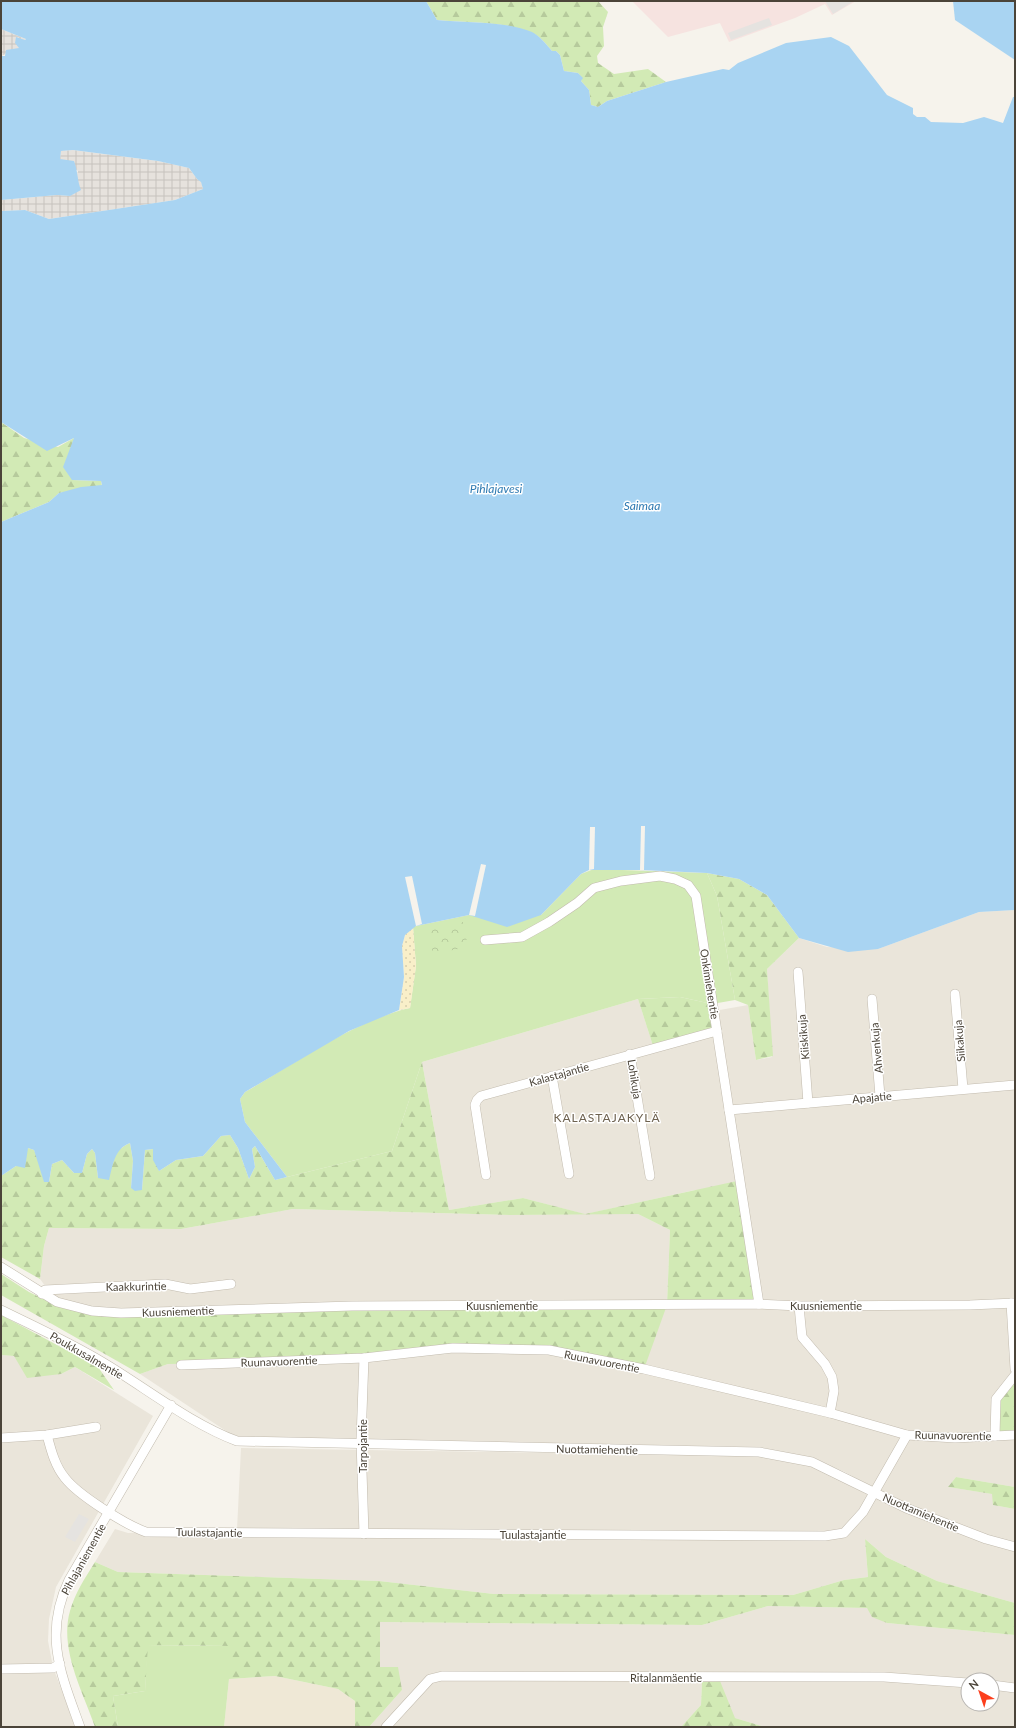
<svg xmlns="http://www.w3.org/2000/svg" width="1016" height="1728" viewBox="0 0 1016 1728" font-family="Lato,sans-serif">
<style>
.residential{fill:#eae5da;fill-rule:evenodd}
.industrial{fill:url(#industrial-grid)}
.education{fill:#efe8d6}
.medical{fill:#f6e3e0}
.green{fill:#d2eab5}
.forest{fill:url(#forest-firs)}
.sand{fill:url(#sand-dots)}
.park{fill:url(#park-crowns)}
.parking{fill:#e5e3e0}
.water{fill:#a9d4f2}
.pier{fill:#f6f3ec}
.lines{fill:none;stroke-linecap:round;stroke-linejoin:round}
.minor-casing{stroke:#c2bbae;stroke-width:10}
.minor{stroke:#fff;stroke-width:9}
.labels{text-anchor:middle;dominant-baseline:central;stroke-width:3;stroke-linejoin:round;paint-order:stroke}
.street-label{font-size:11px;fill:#4b4439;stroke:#fff}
.water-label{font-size:12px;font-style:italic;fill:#2e7ab2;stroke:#fff}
.neighbourhood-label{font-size:12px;letter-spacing:1px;fill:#6e6250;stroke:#fff}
</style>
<defs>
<pattern id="industrial-grid" width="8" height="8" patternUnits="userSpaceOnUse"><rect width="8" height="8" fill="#e6e2dd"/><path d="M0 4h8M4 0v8" fill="none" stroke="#c7c3be"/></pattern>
<pattern id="forest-firs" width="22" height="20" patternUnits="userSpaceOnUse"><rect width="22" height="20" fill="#d2eab5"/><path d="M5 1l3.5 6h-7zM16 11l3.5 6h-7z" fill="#b6ca9c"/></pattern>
<pattern id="sand-dots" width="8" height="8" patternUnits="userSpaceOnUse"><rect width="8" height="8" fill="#f9efc9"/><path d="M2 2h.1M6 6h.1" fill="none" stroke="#d7cead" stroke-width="1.8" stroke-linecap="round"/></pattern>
<pattern id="park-crowns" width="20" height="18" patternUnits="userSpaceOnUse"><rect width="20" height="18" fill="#d2eab5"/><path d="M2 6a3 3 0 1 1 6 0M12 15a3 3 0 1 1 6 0" fill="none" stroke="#b6ca9c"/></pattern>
</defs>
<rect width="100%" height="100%" fill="#f6f3ec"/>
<g class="residential">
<path d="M1015,910v577l-59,-10 -8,10 45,7v11l22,4v94l-78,-22 -51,-24 -21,-18 3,38 -24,3 -51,15 -299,-1 -115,-13 -261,-9 -23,-10 20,-33 13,4 109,-3 4,-82 516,8 53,9 15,6 46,26 4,-8 -30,-17 -32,-13 -53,-12 -520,-10 -11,-4 -89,-59 28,-10 78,-1 420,-57 -545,7 -64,-11 -17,-23 4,-33 5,-18 132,1 112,-20 217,6 74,-1 -61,-16 -74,12 -27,-148 216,-63 16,50 60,-38 34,-6 8,55 16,-3 -5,-88 32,-31 28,9 51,2 101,-37zM695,1190l-28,115 3,-75 -32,-16h-52z"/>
<polygon points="1,1355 14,1356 61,1374 75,1367 153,1416 56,1587 49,1619 48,1641 53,1667 75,1727 1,1727"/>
<path d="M768,1606l99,2 20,15 128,12v92h-250l-30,-9 -33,-36 -1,23 -20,22h-312l33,-37 -22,-22v-46l322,3zM968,1680h24v24h-24z"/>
</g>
<g class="industrial">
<polygon points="1,29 26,39 18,45 20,48 1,56"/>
<polygon points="73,150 158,161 189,168 197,179 201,181 203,189 175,200 49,219 25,210 1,211 1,200 57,195 70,196 78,171 60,159 61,151"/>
</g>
<polygon class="education" points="275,1676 338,1689 355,1701 355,1727 224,1727 229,1679"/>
<polygon class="medical" points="632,1 856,1 832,15 825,4 795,18 729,42 720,23 668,37"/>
<g class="green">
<path d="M594,869l113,4 10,23 18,104 -23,4 -32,-7 -42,2 -216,63 -30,89 -105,26 -42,-55 -5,-23 5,-7c48,-27 112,-73 165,-84l6,-42 -3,-39 3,-1 53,-11h72l40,-41z"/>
<polygon points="147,1645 229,1646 229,1679 224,1727 118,1727 113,1696 145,1691"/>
</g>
<g class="forest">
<path d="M426,1h172l10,11 -5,15 1,19 -7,10 1,7 16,11 34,-5 18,13 -59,19 -9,6 -7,-2 -2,-15 -8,-9 1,-3 -4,-5 -14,-2 -4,-16 -4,-4h-4c-6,-7 -12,-15 -20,-18 -26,-12 -66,-10 -95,-13z"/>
<polygon points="1,422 24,438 58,447 74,438 72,480 101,481 102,486 59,493 49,502 1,522"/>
<polygon points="707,873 739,879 767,895 799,938 767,969 773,1056 756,1060 748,1005 735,1000 717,896"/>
<polygon points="680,997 712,1004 717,1031 654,1049 638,999"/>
<path d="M422,1062l27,148 74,-12 62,16 152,-33 22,123 -92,1 -23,64 -95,-19 -96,-2 -207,15 -78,1 -28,10 -139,-79v-21l28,18 33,16 30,3 575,-6 3,-75 -32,-16 -128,1 -217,-6 -112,20 -132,-1 -5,18 -4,33 -39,-22v-81l15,-10 12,-18 6,2 15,32 3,-18 10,-4 12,13h8l5,-19 5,-5 3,4 3,25c9,-12 17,-29 32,-35l3,18 -2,27 11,2 3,-40 8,-1 6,22 17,-11 27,-4 18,-20 9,-1 8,13 11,31 6,-12 -3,-18 3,-3 20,34 117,-29z"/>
<polygon points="1,1315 98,1367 114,1390 75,1367 61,1374 27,1378 14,1356 1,1355"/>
<polygon points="1015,1375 1015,1435 995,1436 996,1399"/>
<polygon points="956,1477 1015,1487 1015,1509 993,1505 992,1494 948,1487"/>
<path d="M865,1539l21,18 51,24 78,22v32l-128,-12 -15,-6 -5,-9 -99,-2 -66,19 -322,-3v45h18l4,23 -33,37h-14v-26l-17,-12 -63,-13 -46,3v-33l-81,-1 -3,46 -32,5 5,31h-23c-12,-35 -36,-78 -25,-116 5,-18 15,-33 25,-49l23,10 261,9 115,13 299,1 51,-15 24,-3z"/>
<polygon points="720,1681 735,1718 765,1727 681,1727 701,1705 702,1682"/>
</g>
<polygon class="sand" points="413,927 416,966 410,1008 399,1010 404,977 402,946 405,935"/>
<polygon class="park" points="463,922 468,947 433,954 428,929"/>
<g class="parking">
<polygon points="825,1 854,1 833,14"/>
<polygon points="769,18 772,25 731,40 728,33"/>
<polygon points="79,1514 89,1519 75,1542 65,1537"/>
</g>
<g class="water">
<path d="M1,1h425l11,19c29,3 69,1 95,12 8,4 14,12 20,19h4l4,4 4,16 14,2 5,5 -2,3 8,9 2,15 7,2 9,-6 59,-19 57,-13 6,1 9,-7 48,-20 45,-6 18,9 38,49 26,13v6l4,3h8l6,5 32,1 21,-6 19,6 10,-26h2v813l-36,2 -101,37 -30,3 -49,-14 -32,-43 -28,-16 -32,-6 -67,-3h-51l-8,4 -40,41 -34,12 -38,-12 -53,11 -11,9 -3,11 2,31 -5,33 -50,21 -104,61 -5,7 5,23 42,55 -12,3 -20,-34 -3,3 3,18 -6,12 -11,-31 -8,-13 -9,1 -18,20 -27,4 -17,11 -6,-11v-11l-8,1 -3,40 -7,1 -4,-3 2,-27 -3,-18c-16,6 -17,22 -21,37l-11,-2 -3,-25 -3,-4 -5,5 -5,19h-8l-12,-13 -10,4 -3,18h-5l-10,-32 -6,-2 -3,20 -9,-2 -15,10v-654l48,-20 10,-9 22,-6 21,-2 -1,-4 -29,-1 -9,-13 11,-29 -27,13 -46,-29v-211l24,-1 24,9 126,-19 28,-11 -2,-7 -4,-3 -8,-11 -31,-7 -85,-11 -12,1 -1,8 14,2c4,10 3,19 7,29l-11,6 -13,-1 -56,5v-144h4l1,-6 13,-2 -4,-5 1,-6 9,3 1,-1 -25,-10z"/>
<polygon points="953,1 1015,1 1015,60 955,20"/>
</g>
<g class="pier">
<polygon points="641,826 645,826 644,870 640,870"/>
<polygon points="590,827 595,827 594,869 589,870"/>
<polygon points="481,864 486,865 475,916 469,915"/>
<polygon points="412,876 422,924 416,926 405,877"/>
</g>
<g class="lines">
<defs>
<g id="minor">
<polyline points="485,940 522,937 549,922 577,903 594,888 621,881 660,876 675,879 688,885 696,896 759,1304"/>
<polyline points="798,972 808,1103"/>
<polyline points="955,994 963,1089"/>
<polyline points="872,999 880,1096"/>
<polyline points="630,1054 650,1176"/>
<polyline points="552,1076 569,1174"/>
<polyline points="729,1110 1015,1085"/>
<polyline points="486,1175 475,1105 477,1100 481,1096 717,1031"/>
<polyline points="1,1267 57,1302 92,1311 121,1313 352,1306 759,1304 799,1306 970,1305 1015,1303"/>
<polyline points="42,1294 45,1290 165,1284 190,1289 231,1284"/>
<polyline points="1011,1303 1015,1369"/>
<polyline points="799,1306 802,1337 825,1364 832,1377 834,1391 830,1413"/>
<path d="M1,1310c35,17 70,33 103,53 42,25 87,61 133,78l522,11 53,10 94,46 80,31 29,8"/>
<polyline points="181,1365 364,1358 453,1348 549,1350 644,1369 830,1413 907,1435 955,1438 1015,1435"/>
<path d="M47,1435c4,15 8,31 18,43 13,17 61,47 81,54l679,4 19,-3 19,-21 44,-77"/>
<polyline points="995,1436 996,1399 1015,1375"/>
<polyline points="1,1438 47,1435 96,1427"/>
<polyline points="364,1534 361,1440 364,1358"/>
<polyline points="1,1669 53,1668 60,1664"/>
<polyline points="992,1685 1015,1688"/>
<path d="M80,1727c-19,-53 -37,-92 -11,-147l102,-175"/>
<polyline points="386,1727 430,1679 442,1676 884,1677 968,1683"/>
</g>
</defs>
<use href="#minor" class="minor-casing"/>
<use href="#minor" class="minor"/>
</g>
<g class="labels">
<g class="street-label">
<text transform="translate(710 984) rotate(81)">Onkimiehentie</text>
<text transform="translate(803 1037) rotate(-95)">Kiiskikuja</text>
<text transform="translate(959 1041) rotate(-95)">Siikakuja</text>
<text transform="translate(876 1048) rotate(-95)">Ahvenkuja</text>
<text transform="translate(559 1074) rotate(-16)">Kalastajantie</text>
<text transform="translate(635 1079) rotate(81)">Lohikuja</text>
<text transform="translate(872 1097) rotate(-5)">Apajatie</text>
<text transform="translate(136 1286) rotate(-1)">Kaakkurintie</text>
<text x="502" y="1305">Kuusniementie</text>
<text x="826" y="1305">Kuusniementie</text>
<text transform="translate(178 1311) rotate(-2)">Kuusniementie</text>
<text transform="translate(87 1355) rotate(30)">Poukkusalmentie</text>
<text transform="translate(279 1361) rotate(-2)">Ruunavuorentie</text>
<text transform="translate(602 1361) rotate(11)">Ruunavuorentie</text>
<text transform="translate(953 1435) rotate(1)">Ruunavuorentie</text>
<text transform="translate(362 1446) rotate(-90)">Tarpojantie</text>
<text transform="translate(597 1449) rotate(1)">Nuottamiehentie</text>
<text transform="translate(921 1512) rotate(23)">Nuottamiehentie</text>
<text transform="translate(209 1532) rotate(1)">Tuulastajantie</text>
<text x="533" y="1534">Tuulastajantie</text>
<text transform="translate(83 1559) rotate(-61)">Pihlajaniementie</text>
<text x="666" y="1677">Ritalanmäentie</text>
</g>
<g class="water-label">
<text x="496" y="488">Pihlajavesi</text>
<text x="642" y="505">Saimaa</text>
</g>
<g class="neighbourhood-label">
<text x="607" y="1117">KALASTAJAKYLÄ</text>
</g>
</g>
<rect width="1016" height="1728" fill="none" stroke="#4b4439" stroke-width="4"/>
<g transform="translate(980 1692) rotate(320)"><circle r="19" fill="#ffffff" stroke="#b7b4b0"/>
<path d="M0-3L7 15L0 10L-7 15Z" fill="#fc3f1d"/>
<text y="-6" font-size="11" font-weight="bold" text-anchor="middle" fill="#4b4439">N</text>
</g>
</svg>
